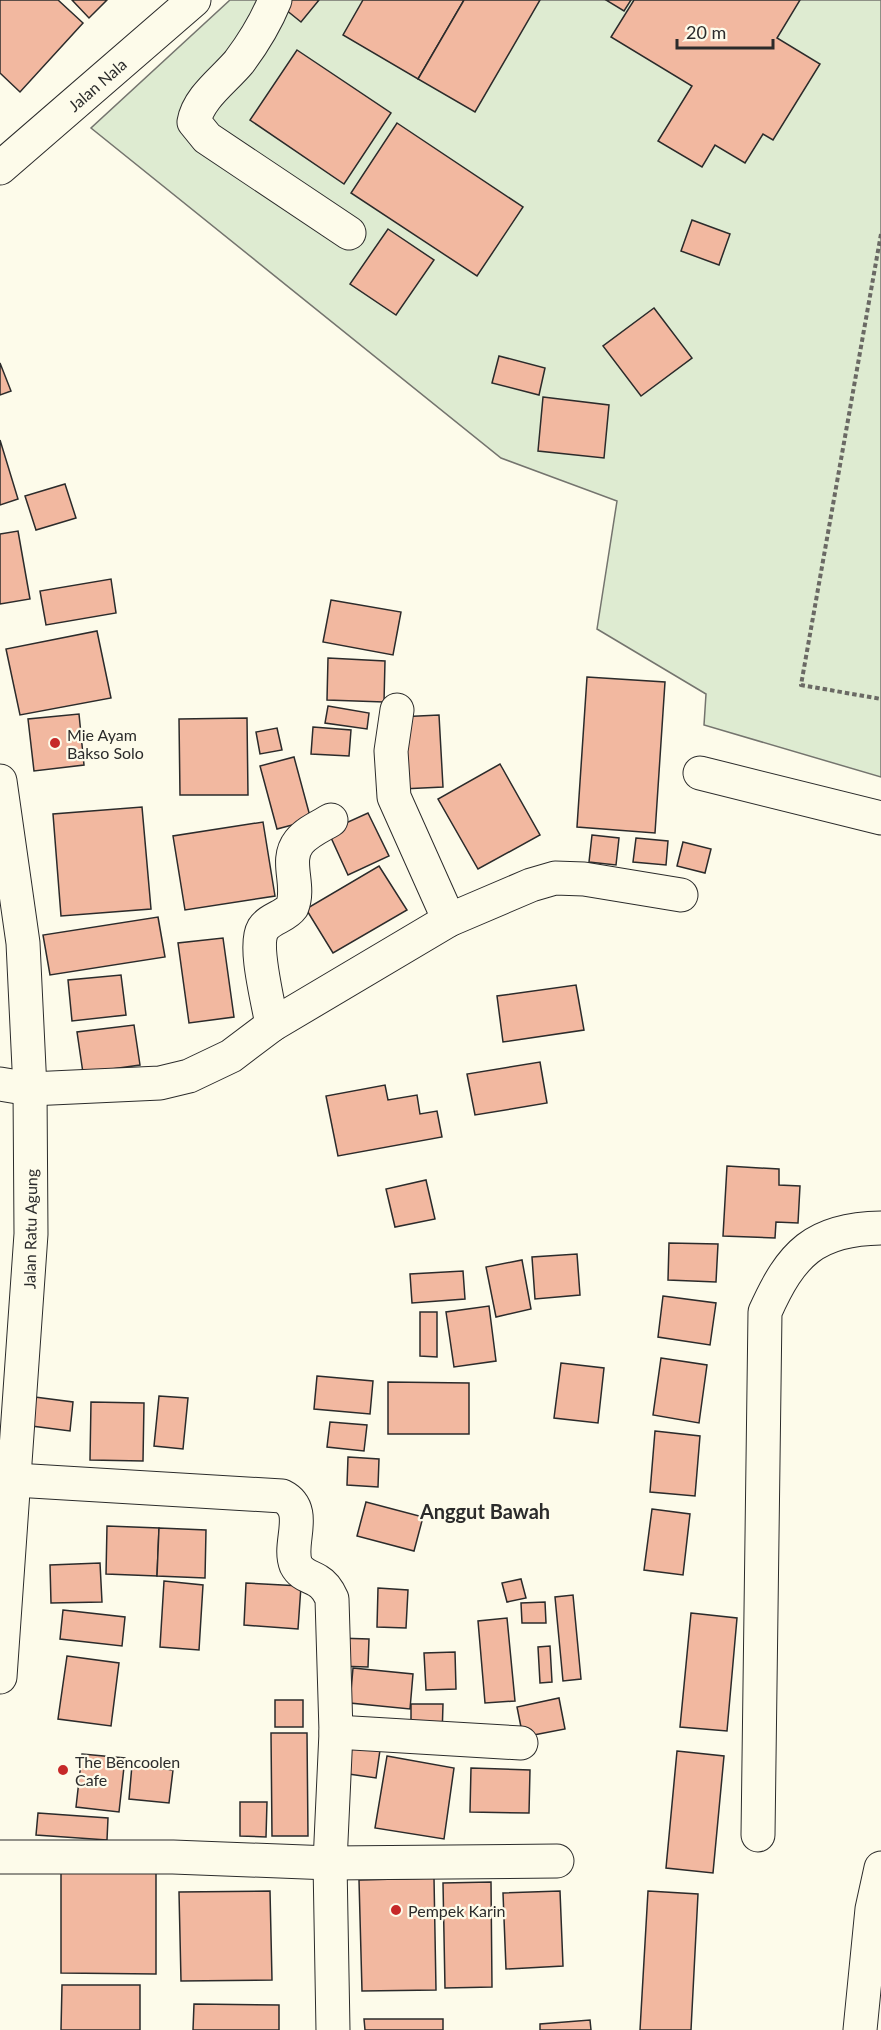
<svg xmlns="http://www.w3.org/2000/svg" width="881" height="2030" viewBox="0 0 881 2030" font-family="Lato,sans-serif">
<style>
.green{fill:#deebd1;stroke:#74746e;stroke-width:1.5}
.building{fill:#f2b8a0;stroke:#2b2b2b;stroke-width:1.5}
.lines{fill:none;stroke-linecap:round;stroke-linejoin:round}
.minor-casing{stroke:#2b2b2b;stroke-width:35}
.path{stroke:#6a6964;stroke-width:4;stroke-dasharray:4.5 3;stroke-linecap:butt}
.minor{stroke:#fdfbea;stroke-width:33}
.poi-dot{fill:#c62828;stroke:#fdfbea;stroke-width:2}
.labels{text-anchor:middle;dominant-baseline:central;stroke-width:4.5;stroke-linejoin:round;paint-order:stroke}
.street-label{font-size:16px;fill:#2b2b2b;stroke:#fdfbea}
.poi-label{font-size:16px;fill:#2b2b2b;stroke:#fdfbea;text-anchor:start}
.quarter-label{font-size:20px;font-weight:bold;fill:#2b2b2b;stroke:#fdfbea}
</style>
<rect width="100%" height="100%" fill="#fdfbea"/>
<polygon class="green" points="230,0 881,0 881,777 704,725 706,694 597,629 617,501 501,458 91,128"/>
<g class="building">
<polygon points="0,0 58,0 83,23 20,92 0,73"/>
<polygon points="72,0 107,0 89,18"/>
<polygon points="285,0 319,0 301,22 280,5"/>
<polygon points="363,0 464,0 418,79 343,35"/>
<polygon points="464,0 540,0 475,112 418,79"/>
<polygon points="606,0 631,0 624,11"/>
<polygon points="634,0 800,0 777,38 820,64 773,140 763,134 745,163 715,145 702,167 658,141 692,86 611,37"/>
<polygon points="297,50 391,113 344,184 250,120"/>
<polygon points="397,123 523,207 477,276 351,193"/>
<polygon points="692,220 730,234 719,265 681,251"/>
<polygon points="388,229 434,260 396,315 350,284"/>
<polygon points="654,308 692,358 641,396 603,346"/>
<polygon points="499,356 545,368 539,395 492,383"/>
<polygon points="0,363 11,391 0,395"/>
<polygon points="543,397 609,405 604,458 538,451"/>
<polygon points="0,440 18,499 0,505"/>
<polygon points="65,484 76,518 36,530 25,496"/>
<polygon points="18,531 30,599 0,604 0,534"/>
<polygon points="111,579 116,613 46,625 40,591"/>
<polygon points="331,600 401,612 393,655 323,642"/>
<polygon points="97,631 111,698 20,715 6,649"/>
<polygon points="328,658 385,661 384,702 327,700"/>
<polygon points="587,677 665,682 655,833 577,827"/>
<polygon points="328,706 369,713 367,729 325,723"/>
<polygon points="79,714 84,765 34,771 28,719"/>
<polygon points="439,715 443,787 402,789 398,717"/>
<polygon points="247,718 248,795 180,795 179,719"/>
<polygon points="313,727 351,730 349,756 311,754"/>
<polygon points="277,728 282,750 260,754 256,732"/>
<polygon points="294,757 311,820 277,829 260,766"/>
<polygon points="500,764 540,835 478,869 438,799"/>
<polygon points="142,807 151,909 61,916 53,814"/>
<polygon points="368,813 389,856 348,875 328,831"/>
<polygon points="263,822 275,896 185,910 173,836"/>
<polygon points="592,835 619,838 616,865 589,862"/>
<polygon points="636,838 668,841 666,865 633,862"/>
<polygon points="683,842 711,849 705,873 677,866"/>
<polygon points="379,866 407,910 333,953 306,909"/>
<polygon points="158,917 165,957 50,975 43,935"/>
<polygon points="223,938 234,1017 189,1023 178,943"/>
<polygon points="121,975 126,1015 72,1021 68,980"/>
<polygon points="576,985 584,1030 503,1042 497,996"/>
<polygon points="134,1025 140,1065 83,1073 77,1032"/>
<polygon points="540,1062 547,1103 475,1115 467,1074"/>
<polygon points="385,1085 388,1100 417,1095 420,1114 437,1111 442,1137 338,1156 326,1096"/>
<polygon points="727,1166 779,1169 779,1185 800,1186 798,1223 776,1222 775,1238 723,1236"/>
<polygon points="426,1180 435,1219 395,1227 386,1189"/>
<polygon points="669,1243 718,1244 716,1282 668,1280"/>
<polygon points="577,1254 580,1295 535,1299 532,1257"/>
<polygon points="522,1260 531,1309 496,1317 486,1267"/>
<polygon points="463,1271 465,1299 412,1303 410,1274"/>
<polygon points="663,1296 716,1303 710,1345 658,1337"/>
<polygon points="489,1306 496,1361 454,1367 446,1312"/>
<polygon points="420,1312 437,1312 437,1357 420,1356"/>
<polygon points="661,1358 707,1365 699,1423 653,1415"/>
<polygon points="561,1363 604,1368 598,1423 554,1418"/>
<polygon points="317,1376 373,1381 370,1414 314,1409"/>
<polygon points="388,1382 469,1383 469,1434 388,1434"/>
<polygon points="27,1396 73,1402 70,1431 24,1425"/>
<polygon points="159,1396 188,1398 183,1449 154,1446"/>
<polygon points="91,1402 144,1403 143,1461 90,1460"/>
<polygon points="330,1422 367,1425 364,1451 327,1447"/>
<polygon points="655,1431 700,1436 695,1496 650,1492"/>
<polygon points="348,1457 379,1459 378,1487 347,1485"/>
<polygon points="366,1502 423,1517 414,1551 357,1536"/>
<polygon points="652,1509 690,1514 683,1575 644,1570"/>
<polygon points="107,1526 159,1528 157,1576 106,1574"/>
<polygon points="159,1528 206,1530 205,1578 157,1576"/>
<polygon points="100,1563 102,1602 51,1603 50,1565"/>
<polygon points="521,1579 526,1598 507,1602 502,1583"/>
<polygon points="164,1581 203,1585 199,1650 160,1647"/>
<polygon points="246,1583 301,1586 298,1629 244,1625"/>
<polygon points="378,1588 408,1590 406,1628 377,1627"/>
<polygon points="573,1595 581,1679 563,1681 555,1597"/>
<polygon points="545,1602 546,1623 522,1623 521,1603"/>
<polygon points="63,1610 125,1617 122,1646 60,1639"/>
<polygon points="691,1613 737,1618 727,1731 680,1727"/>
<polygon points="507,1618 515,1701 485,1703 478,1621"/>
<polygon points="337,1638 369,1639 368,1667 336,1666"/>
<polygon points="550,1646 552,1682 540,1683 538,1647"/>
<polygon points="455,1652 456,1689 426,1690 424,1653"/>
<polygon points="67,1656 119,1663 111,1726 58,1719"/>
<polygon points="353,1668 413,1674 410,1709 350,1703"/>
<polygon points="559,1698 565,1729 523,1737 517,1707"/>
<rect x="275" y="1700" width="28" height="27"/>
<polygon points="411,1704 443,1704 442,1737 411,1736"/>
<polygon points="271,1733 307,1733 308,1836 272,1836"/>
<polygon points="339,1743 380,1750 376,1778 335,1772"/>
<polygon points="677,1751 724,1756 713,1873 666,1868"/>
<polygon points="82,1754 125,1758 119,1812 76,1807"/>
<polygon points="387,1756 454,1768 444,1839 375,1828"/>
<polygon points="132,1765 173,1770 169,1803 129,1799"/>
<polygon points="471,1768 530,1770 529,1813 470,1812"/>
<polygon points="240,1802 267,1802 266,1837 240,1836"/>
<polygon points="38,1813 108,1818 107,1840 36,1835"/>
<polygon points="61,1862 156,1863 156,1974 61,1973"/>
<polygon points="434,1878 436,1990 362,1991 359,1880"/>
<polygon points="491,1882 492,1987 445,1988 443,1883"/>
<polygon points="270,1891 272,1980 181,1981 179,1892"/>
<polygon points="560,1891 563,1966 506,1969 503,1893"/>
<polygon points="648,1891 698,1894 691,2030 640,2030"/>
<polygon points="62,1985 140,1985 140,2030 61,2030"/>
<polygon points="194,2004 279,2005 279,2030 193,2030"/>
<polygon points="364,2019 443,2019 443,2030 365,2030"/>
<polygon points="590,2020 591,2030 540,2030 540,2024"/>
</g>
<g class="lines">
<defs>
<g id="minor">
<path d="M275,0c-9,22 -21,42 -36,62 -15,18 -41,36 -45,60l13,16 142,95"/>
<path id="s1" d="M0,168l194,-168"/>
<polyline points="397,710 391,751 394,797 449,920"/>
<polyline points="700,773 881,818"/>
<polyline points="0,781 23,943 30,1089 31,1234 0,1677"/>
<path d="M272,1025c-3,-20 -19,-79 -9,-96 7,-11 22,-12 29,-22 9,-22 -8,-46 7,-65 8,-10 22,-16 32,-22"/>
<polyline points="0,1084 30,1089 160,1083 189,1076 231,1056 272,1025 449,920 531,885 555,878 584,879 681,895"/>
<path d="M15,1480l267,16c28,14 5,47 14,69 5,10 14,11 22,16 7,4 11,11 14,18l4,133 -6,131 3,167"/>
<polyline points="336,1732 521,1743"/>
<path d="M758,1835l7,-523c26,-58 49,-83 116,-84"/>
<polyline points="0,1857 173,1857 330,1863 557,1861"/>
<polyline points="860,2030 872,1909 881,1868"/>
</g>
</defs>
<use href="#minor" class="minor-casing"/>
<polyline class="path" points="881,234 801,685 881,699"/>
<use href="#minor" class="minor"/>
</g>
<g class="poi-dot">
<circle cx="55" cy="743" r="6"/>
<circle cx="63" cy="1770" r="6"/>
<circle cx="396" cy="1910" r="6"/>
</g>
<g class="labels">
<g class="street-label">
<text stroke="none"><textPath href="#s1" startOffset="128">Jalan Nala</textPath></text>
<text transform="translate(30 1229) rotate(-89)">Jalan Ratu Agung</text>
</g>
<g class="poi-label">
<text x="67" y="734">Mie Ayam<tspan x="67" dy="18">Bakso Solo</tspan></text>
<text x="75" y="1761">The Bencoolen<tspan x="75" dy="18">Cafe</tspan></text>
<text x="408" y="1910">Pempek Karin</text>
</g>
<g class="quarter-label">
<text x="485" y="1511">Anggut Bawah</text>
</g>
</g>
<path d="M677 39v9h96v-9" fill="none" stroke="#2b2b2b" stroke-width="3"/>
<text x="686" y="39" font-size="18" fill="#2b2b2b" stroke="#fdfbea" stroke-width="4.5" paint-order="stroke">20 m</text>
</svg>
